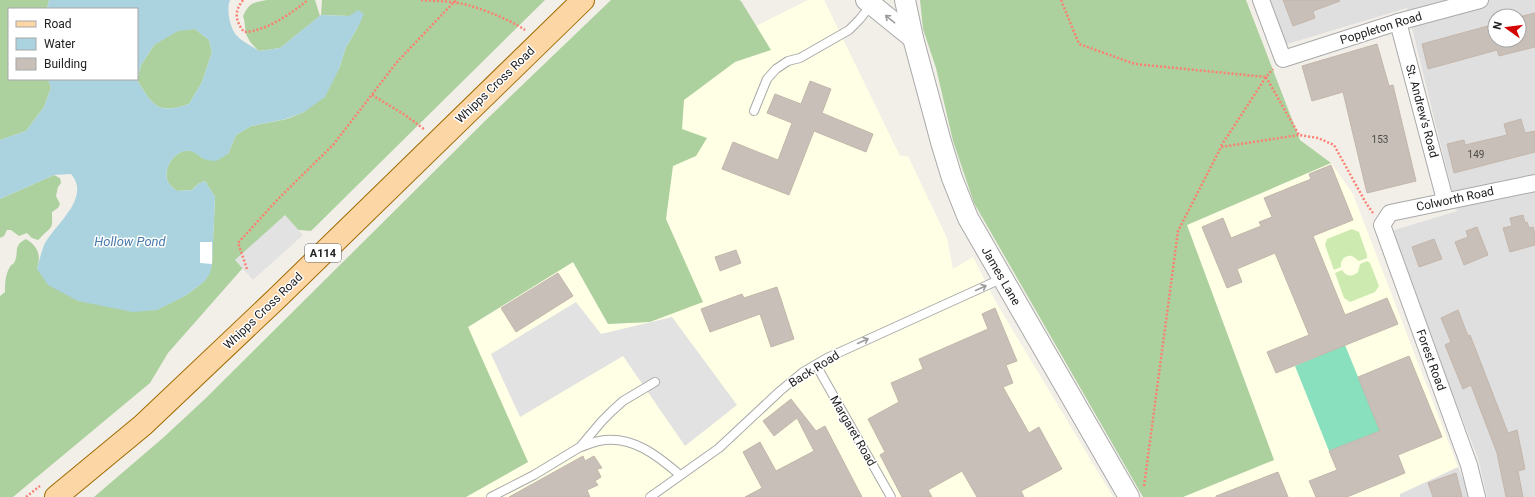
<svg xmlns="http://www.w3.org/2000/svg" width="1535" height="497" viewBox="0 0 1535 497" font-family="Roboto,sans-serif">
<style>
.residential{fill:#e0dfdf;fill-rule:evenodd}
.education{fill:#ffffe5}
.grass{fill:#cdebb0}
.forest{fill:#add19e}
.pitch{fill:#88e0be}
.parking{fill:#e2e2e2}
.water{fill:#aad3df;fill-rule:evenodd}
.pier{fill:#fff}
.building{fill:#c7bfb8;stroke:#c4b6ab}
.lines{fill:none;stroke-linecap:round;stroke-linejoin:round}
.service-casing{stroke:#a9a9a9;stroke-width:10}
.minor-casing{stroke:#a9a9a9;stroke-width:18}
.tertiary-casing{stroke:#a9a9a9;stroke-width:22}
.primary-casing{stroke:#a06b00;stroke-width:24}
.path{stroke:#fa8072;stroke-width:2.5;stroke-dasharray:2 2;stroke-linecap:butt}
.service{stroke:#fff;stroke-width:8}
.minor{stroke:#fff;stroke-width:16}
.tertiary{stroke:#fff;stroke-width:20}
.primary{stroke:#fcd6a4;stroke-width:22}
.oneway{stroke:#9c9c9c}
.labels{text-anchor:middle;dominant-baseline:central;stroke-width:3;stroke-linejoin:round;paint-order:stroke}
.number-label{font-size:10px;fill:#4b4948}
.shield{fill:#fff;stroke:#646464;stroke-width:1}
.shield-label{font-size:11px;font-weight:bold;fill:#222}
.street-label{font-size:12px;fill:#222;stroke:#fff}
.water-label{font-size:13px;font-style:italic;fill:#4a7aab;stroke:#fff}
</style>
<rect width="100%" height="100%" fill="#f2efe9"/>
<g class="residential">
<path d="M1269,0h266v497h-48l-9,-39 -90,-226 69,-21 -50,-203 -123,37zM1495,16h24v24h-24z"/>
<polygon points="1458,467 1467,488 1469,497 1400,497 1399,494"/>
</g>
<g class="education">
<polygon points="808,0 824,0 900,156 908,156 947,238 953,269 973,257 997,304 1113,497 466,497 528,462 467,328 573,262 608,324 649,322 546,131"/>
<polygon points="1331,163 1353,194 1458,467 1400,494 1400,497 1183,497 1274,460 1187,225"/>
</g>
<g class="grass">
<path d="M1352,229l7,3 8,23v3l-8,3 -7,-5c-7,-1 -12,4 -11,11l-7,3 -9,-25 2,-6z"/>
<path d="M1367,261l3,2 9,23 -4,6 -25,10 -6,-4 -9,-25 7,-3c4,7 11,7 16,2l2,-8z"/>
</g>
<g class="forest">
<polygon points="0,0 49,0 47,9 9,9 9,79 48,79 51,88 44,107 26,131 0,140"/>
<path d="M267,0h48l5,16 -40,32 -21,3c-4,-4 -9,-8 -11,-13 -4,-6 -2,-14 -5,-22 7,-14 9,-13 24,-16z"/>
<path d="M322,0h223l-234,231 -33,-3 -110,125 -18,30 -137,114h-13v-201l5,-4c0,-7 0,-18 5,-25 0,-1 3,-3 4,-4 6,-11 -2,-17 12,-24 13,8 15,17 11,30l148,27c13,-10 24,-15 27,-32l3,-67 -10,-16 -7,3 -6,6 -15,1c-4,-3 -9,-7 -10,-12 -3,-13 9,-30 23,-28 6,1 10,5 14,8l24,-5 8,-19 15,-9 36,-7 17,-7 35,-43 7,-22 12,-20 -9,-11 -28,-1z"/>
<polygon points="611,0 739,0 741,1 771,50 735,62 684,100 682,129 707,138 696,156 673,166 666,219 703,302 650,322 608,324 573,262 468,327 528,462 466,497 94,497 164,437 206,398 487,119"/>
<polygon points="920,0 1246,0 1300,140 1331,163 1187,225 1274,460 1183,497 1143,497 974,203 953,141 936,68 923,29"/>
<path d="M195,29l14,11 3,12 -10,30 -13,22c-31,11 -36,2 -52,-24l4,-15 13,-20 24,-15z"/>
<path d="M54,175l6,3 1,5 -3,4 -2,9 4,8 -2,4 -6,4c0,12 2,14 -7,21 -3,2 -4,5 -7,7l-6,-2 -5,-5 -8,3 -8,-6h-4l-3,6 -4,2v-39z"/>
</g>
<polygon class="pitch" points="1345,345 1380,431 1329,451 1295,366"/>
<g class="parking">
<polygon points="285,215 303,235 253,280 235,260"/>
<polygon points="576,302 601,334 672,317 737,405 685,446 623,356 520,417 491,354"/>
</g>
<path class="water" d="M49,0h181c-4,10 0,28 7,36 6,6 15,10 22,15l21,-3 41,-33 28,1 9,-6 6,4 -6,13 -12,20 -7,22 -14,28 -21,15 -18,7 -35,7 -15,9 -8,19 -12,7c-4,0 -9,-1 -12,-2 -5,-3 -9,-7 -14,-8 -14,-2 -26,15 -23,28 1,5 6,9 10,12l15,-1 6,-6 7,-3 10,16 -3,67 -2,9 -5,8 -20,15 -28,14 -24,2 -55,-11 -30,-16 -11,-16c2,-7 4,-16 7,-24 10,-20 48,-47 27,-71l-17,1 -54,24v-59l26,-9 18,-24 7,-19 -3,-9h89v-70h-90zM195,29l14,11 3,12 -10,30 -13,22c-31,11 -36,2 -52,-24l4,-15 13,-20 24,-14z"/>
<polygon class="pier" points="200,242 212,242 212,264 200,263"/>
<g class="building">
<polygon points="1283,0 1339,0 1340,1 1313,11 1315,18 1293,26"/>
<polygon points="1535,13 1535,47 1499,56 1497,50 1428,69 1422,44 1495,24 1495,40 1519,40 1519,17"/>
<polygon points="1377,44 1389,86 1393,85 1416,181 1367,193 1343,92 1312,101 1302,66"/>
<polygon points="810,81 831,89 822,113 873,134 866,152 814,131 789,195 722,169 733,142 778,160 792,123 767,113 775,94 801,104"/>
<polygon points="1521,119 1525,133 1535,131 1535,152 1454,173 1447,144 1464,140 1465,145 1507,135 1504,124"/>
<polygon points="1331,165 1353,220 1313,236 1345,315 1387,298 1398,324 1276,373 1267,352 1309,335 1275,253 1237,269 1242,282 1227,288 1202,227 1223,218 1231,238 1261,226 1259,222 1272,217 1264,198 1311,179 1309,174"/>
<polygon points="1523,215 1525,223 1527,222 1529,228 1533,227 1535,234 1535,245 1510,252 1503,228 1512,226 1510,218"/>
<polygon points="1477,227 1488,255 1464,265 1455,242 1468,237 1466,231"/>
<polygon points="1434,239 1442,259 1419,267 1412,247"/>
<polygon points="736,250 741,263 720,271 715,257"/>
<polygon points="558,273 573,296 516,332 501,308"/>
<polygon points="777,287 794,339 771,347 760,314 710,332 701,309 742,294 744,298"/>
<polygon points="995,308 1017,361 1006,365 1013,383 1003,387 1029,433 1039,427 1062,469 1021,491 1024,497 977,497 962,471 928,490 932,497 902,497 880,455 885,452 868,419 899,402 891,383 923,369 919,359 988,329 982,314"/>
<polygon points="1458,310 1468,336 1470,335 1508,433 1517,430 1525,469 1518,471 1523,497 1506,497 1497,453 1471,385 1463,389 1445,345 1451,342 1441,318"/>
<polygon points="1409,356 1442,437 1398,455 1405,473 1347,497 1316,497 1309,481 1337,470 1329,451 1380,431 1358,377"/>
<polygon points="791,399 816,431 825,426 862,497 745,497 762,488 743,452 760,442 776,471 814,451 797,418 774,436 763,421"/>
<polygon points="583,456 585,461 594,456 602,468 597,469 601,477 595,481 598,485 587,490 590,497 509,497"/>
<polygon points="1278,472 1288,497 1216,497 1216,496"/>
<polygon points="1456,473 1462,497 1433,497 1428,483"/>
</g>
<g class="lines">
<defs>
<g id="service">
<polyline points="754,111 767,79 776,69 788,61 800,58 849,30 859,20 871,5"/>
<polyline points="816,365 891,497"/>
<path d="M581,447c6,-2 12,-5 18,-6 32,-7 59,15 81,34"/>
<polyline points="491,497 534,475 580,447 602,421 612,411 623,401 655,382"/>
<polyline points="650,497 719,448 780,391 803,372 827,358 1003,278"/>
</g>
<g id="minor">
<polyline points="1261,0 1283,59 1398,22 1480,0"/>
<polyline points="1398,22 1445,200"/>
<polyline points="1477,497 1469,465 1382,225 1390,213 1535,183"/>
</g>
<g id="tertiary">
<polyline points="866,0 913,38"/>
<polyline points="905,0 913,38 941,142 952,178 968,218 1129,497"/>
</g>
<polyline id="primary" points="56,497 143,425 276,299 583,0"/>
</defs>
<use href="#service" class="service-casing"/>
<use href="#minor" class="minor-casing"/>
<use href="#tertiary" class="tertiary-casing"/>
<use href="#primary" class="primary-casing"/>
<g class="path">
<path d="M243,0c-9,12 -8,20 1,32 23,-1 46,-18 64,-32"/>
<path d="M421,0c10,1 21,1 31,2 20,2 57,17 73,28"/>
<polyline points="1061,0 1079,44 1135,64 1266,77"/>
<polyline points="1266,77 1299,135 1318,138 1334,145 1366,203 1373,213"/>
<polyline points="372,95 405,115 424,129"/>
<polyline points="1221,146 1266,77 1273,69"/>
<polyline points="247,269 238,243 278,199 333,145 397,62 454,2 458,0"/>
<polyline points="1144,486 1178,231 1221,147 1299,135"/>
<polyline points="26,497 40,486"/>
</g>
<use href="#service" class="service"/>
<use href="#minor" class="minor"/>
<use href="#tertiary" class="tertiary"/>
<use href="#primary" class="primary"/>
</g>
<defs><path id="oneway-shaft" d="M-6 0H5M1.5-3L5.5 0L1.5 3" fill="none" stroke-width="1.6" stroke-linecap="round" stroke-linejoin="round"/></defs>
<g class="oneway">
<use href="#oneway-shaft" transform="translate(890 19) rotate(-141)"/>
<use href="#oneway-shaft" transform="translate(981 288) rotate(-24)"/>
<use href="#oneway-shaft" transform="translate(863 341) rotate(-24)"/>
</g>
<g class="labels">
<g class="number-label">
<text x="1380" y="139">153</text>
<text x="1476" y="154">149</text>
</g>
<rect class="shield" x="305" y="244" width="36" height="18" rx="3"/>
<g class="shield-label">
<text x="323" y="253">A114</text>
</g>
<g class="street-label">
<text transform="translate(1381 28) rotate(-17)">Poppleton Road</text>
<text transform="translate(495 85) rotate(-44)">Whipps Cross Road</text>
<text transform="translate(1422 111) rotate(75)">St. Andrew's Road</text>
<text transform="translate(1455 199) rotate(-12)">Colworth Road</text>
<text transform="translate(1001 276) rotate(60)">James Lane</text>
<text transform="translate(263 311) rotate(-44)">Whipps Cross Road</text>
<text transform="translate(1431 360) rotate(70)">Forest Road</text>
<text transform="translate(814 369) rotate(-32)">Back Road</text>
<text transform="translate(853 431) rotate(60)">Margaret Road</text>
</g>
<g class="water-label">
<text x="130" y="241">Hollow Pond</text>
</g>
</g>
<rect x="8" y="8" width="130" height="72" fill="#ffffff" stroke="#a7a7a7"/>
<rect x="16" y="21" width="20" height="6" fill="#fcd6a4" stroke="#a7a7a7"/>
<text x="44" y="28" font-size="12" fill="#222222">Road</text>
<rect x="16" y="38" width="20" height="12" fill="#aad3df" stroke="#a7a7a7"/>
<text x="44" y="48" font-size="12" fill="#222222">Water</text>
<rect x="16" y="58" width="20" height="12" fill="#c7bfb8" stroke="#a7a7a7"/>
<text x="44" y="68" font-size="12" fill="#222222">Building</text>
<g transform="translate(1507 28) rotate(284)"><circle r="19" fill="#ffffff" stroke="#a7a7a7"/>
<path d="M0-3L7 15L0 10L-7 15Z" fill="#d40000"/>
<text y="-6" font-size="11" font-weight="bold" text-anchor="middle" fill="#222222">N</text>
</g>
</svg>
